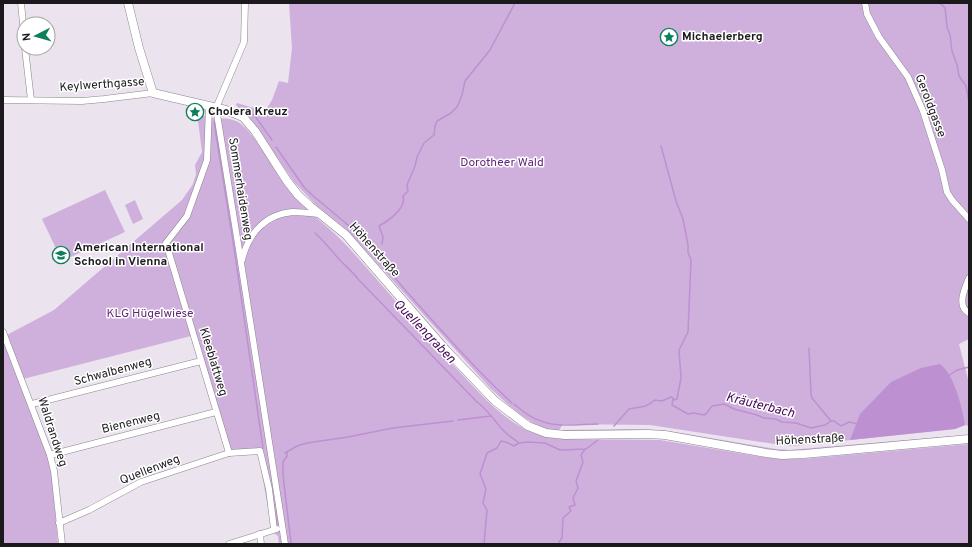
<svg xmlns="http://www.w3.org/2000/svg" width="972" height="547" viewBox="0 0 972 547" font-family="Overpass,sans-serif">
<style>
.green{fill:#cfb0dd}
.water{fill:#bd90d1}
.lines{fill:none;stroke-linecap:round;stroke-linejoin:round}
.stream{stroke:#bd90d1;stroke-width:1.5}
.minor-casing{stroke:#8b858e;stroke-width:7}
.major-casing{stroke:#8b858e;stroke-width:9}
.minor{stroke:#fff;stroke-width:6}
.major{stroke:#fff;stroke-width:8}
.labels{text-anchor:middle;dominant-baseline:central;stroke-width:3;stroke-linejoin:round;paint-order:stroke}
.poi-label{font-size:12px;font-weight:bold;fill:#1b191c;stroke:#fff;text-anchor:start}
.street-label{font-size:12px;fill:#1b191c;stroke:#fff}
.park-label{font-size:12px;fill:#612977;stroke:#fff}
.water-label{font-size:13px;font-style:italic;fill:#440859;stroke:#fff}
</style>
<rect width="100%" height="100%" fill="#ebe3ee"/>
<g class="green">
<path d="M289,3h680v336l-10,5 10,39v43l-4,-1 -10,4 -161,17 -13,-1 -131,-20 -87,-1 -5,8c-31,-7 -45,-23 -67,-43l-145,-160 -30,-24 -22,-23 -42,-61 -16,-16 1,-2 20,6 7,4 8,-13 7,-19 9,2 4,-35z"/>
<path d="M197,113c5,2 9,4 14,5 9,1 18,-1 27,4 18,11 37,52 52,70 18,21 41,36 59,56 36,40 70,81 107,120 20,21 41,46 67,60 12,7 24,9 38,11l99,1 109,18 33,1 167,-15v100h-690l-1,-8 -4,-3 -3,-9 -13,-71 -31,2 -36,-119 -168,43 -3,4 31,83 7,78h-55v-207l51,-27 128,-110 11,-16 3,-10 -1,-9 7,-13z"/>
<polygon points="105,190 125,232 62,261 42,219"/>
<polygon points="135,200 143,219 133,224 125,205"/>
<polygon points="629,429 660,430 681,433 776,449 789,450 953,436 953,437 806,451 778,452 674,434 559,432 561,430"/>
</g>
<path class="water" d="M940,364c14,10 22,43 25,61l-10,4 -105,11 10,-26 31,-32 30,-14z"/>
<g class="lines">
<g class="stream">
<polyline points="940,3 945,8 947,27 950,35 952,51 957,65 959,76 966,86 969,102"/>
<polyline points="244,108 255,116 272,140"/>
<polyline points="214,122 234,248 263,448"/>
<polyline points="661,146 676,201 683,219 688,245 688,252 691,260 688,332 679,350 681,378 677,399 673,400"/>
<polyline points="276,147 304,187 311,194 348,225"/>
<polyline points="348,225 363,239"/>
<path d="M315,233c9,8 15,16 23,25 6,7 14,13 20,21l119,123c10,7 17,18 25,27 5,6 12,10 17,14"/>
<path d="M364,240c15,17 28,35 43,52 34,38 68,77 105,111"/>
<path d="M382,244l1,-7 -4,-11c9,-5 28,-18 24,-30l5,-5 -1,-6 8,-19 2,-9 7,-14 10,-8 1,-9 2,-5 14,-8 6,-6 5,-12 3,-14 25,-31 25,-47"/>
<polyline points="809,348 811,394 812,398 831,421"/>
<polyline points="948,376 957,370 969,367"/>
<path d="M514,404c8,7 17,14 27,17 17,7 39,3 57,3"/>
<polyline points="458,420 491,416"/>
<polyline points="614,426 629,409 646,406 655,400 662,401 671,397 673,398 672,405 688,414 694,413 704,415 706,414 712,406 724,404 734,409 757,415 764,418 776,419 782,422 796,423 811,428 825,425 831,421 834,421 841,426 849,422 858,424"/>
<polyline points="287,452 287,456 283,462 283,475 291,543"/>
<polyline points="285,453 297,446 307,443 348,437 393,428 453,421"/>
<polyline points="274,508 277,524"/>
<polyline points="484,544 487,510 483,503 486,489 480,474 487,453 497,448 501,441 506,442 514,446 519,443 527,442 545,443 560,450 586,449 598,440"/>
<polyline points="560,544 559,542 562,538 563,518 571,511 569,507 575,505 573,498 578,488 576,481 583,462 581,455 585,449"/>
</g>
<defs>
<g id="minor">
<polyline points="21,3 24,34"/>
<polyline points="245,3 244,42 216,108 239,250 285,544"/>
<polyline points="865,3 867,14 879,37 908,77 923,111 942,170 947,192 952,200 969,219"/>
<polyline points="25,48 31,100"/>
<polyline points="3,100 82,101 104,99 153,93"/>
<polyline points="209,106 207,160 187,216 166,243 229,453"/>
<path d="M242,260c6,-26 23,-46 51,-48 9,0 17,1 26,2"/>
<path d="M969,278c-4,10 -13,28 0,35"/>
<polyline points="3,332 50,455 54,471 62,544"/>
<polyline points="32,404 201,361"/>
<polyline points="50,455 216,412"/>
<polyline points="59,523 89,510 141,482 229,453 260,451 269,489 274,529"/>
<polyline points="260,534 261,544"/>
<polyline points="229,544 277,529"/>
</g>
<polyline id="major" points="128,3 139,48 153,93 226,110 243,117 255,131 287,181 298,195 310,206 346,235 446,350 495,401 528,426 546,433 565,435 648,434 665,435 766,453 782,455 804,454 969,439"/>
</defs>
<use href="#minor" class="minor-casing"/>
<use href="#major" class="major-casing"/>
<use href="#minor" class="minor"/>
<use href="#major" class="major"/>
</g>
<defs>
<symbol id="sight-ring" viewBox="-11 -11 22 22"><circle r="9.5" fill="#fff" stroke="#0e7f5c" stroke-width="1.5"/><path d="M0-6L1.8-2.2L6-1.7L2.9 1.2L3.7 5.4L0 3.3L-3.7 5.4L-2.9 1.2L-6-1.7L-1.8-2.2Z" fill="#0e7f5c"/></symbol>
<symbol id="school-ring" viewBox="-11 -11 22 22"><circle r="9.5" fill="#fff" stroke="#0e7f5c" stroke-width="1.5"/><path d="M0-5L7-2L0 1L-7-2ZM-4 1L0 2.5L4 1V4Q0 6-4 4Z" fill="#0e7f5c"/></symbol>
</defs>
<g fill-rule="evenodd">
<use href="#sight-ring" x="659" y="27" width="20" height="20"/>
<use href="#sight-ring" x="185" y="102" width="20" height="20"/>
<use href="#school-ring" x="51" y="245" width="20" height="20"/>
</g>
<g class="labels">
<g class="poi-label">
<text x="682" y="37">Michaelerberg</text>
<text x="208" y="112">Cholera Kreuz</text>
<text x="74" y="248">American International<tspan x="74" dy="14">School in Vienna</tspan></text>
</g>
<g class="street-label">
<text transform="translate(102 85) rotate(-4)">Keylwerthgasse</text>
<text transform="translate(930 106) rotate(69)">Geroldgasse</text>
<text transform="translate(240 189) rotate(81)">Sommerhaidenweg</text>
<text transform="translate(374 250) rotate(48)">Höhenstraße</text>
<text transform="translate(213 362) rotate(73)">Kleeblattweg</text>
<text transform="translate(113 372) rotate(-15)">Schwalbenweg</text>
<text transform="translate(131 423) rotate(-14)">Bienenweg</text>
<text transform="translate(52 432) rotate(72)">Waldrandweg</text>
<text transform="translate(810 440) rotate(-3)">Höhenstraße</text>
<text transform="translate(150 470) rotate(-21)">Quellenweg</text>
</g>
<g class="park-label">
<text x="502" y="163">Dorotheer Wald</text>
<text x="150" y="314">KLG Hügelwiese</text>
</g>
<g class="water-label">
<text transform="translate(424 332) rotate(46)">Quellengraben</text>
<text transform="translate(760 406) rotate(14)">Kräuterbach</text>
</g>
</g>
<rect width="972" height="547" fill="none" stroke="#1b191c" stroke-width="8"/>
<g transform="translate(36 36) rotate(264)"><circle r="19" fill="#ffffff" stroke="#a4a3a4"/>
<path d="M0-3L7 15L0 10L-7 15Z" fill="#0e7f5c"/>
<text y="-6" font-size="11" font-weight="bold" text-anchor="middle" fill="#1b191c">N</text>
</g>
</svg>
